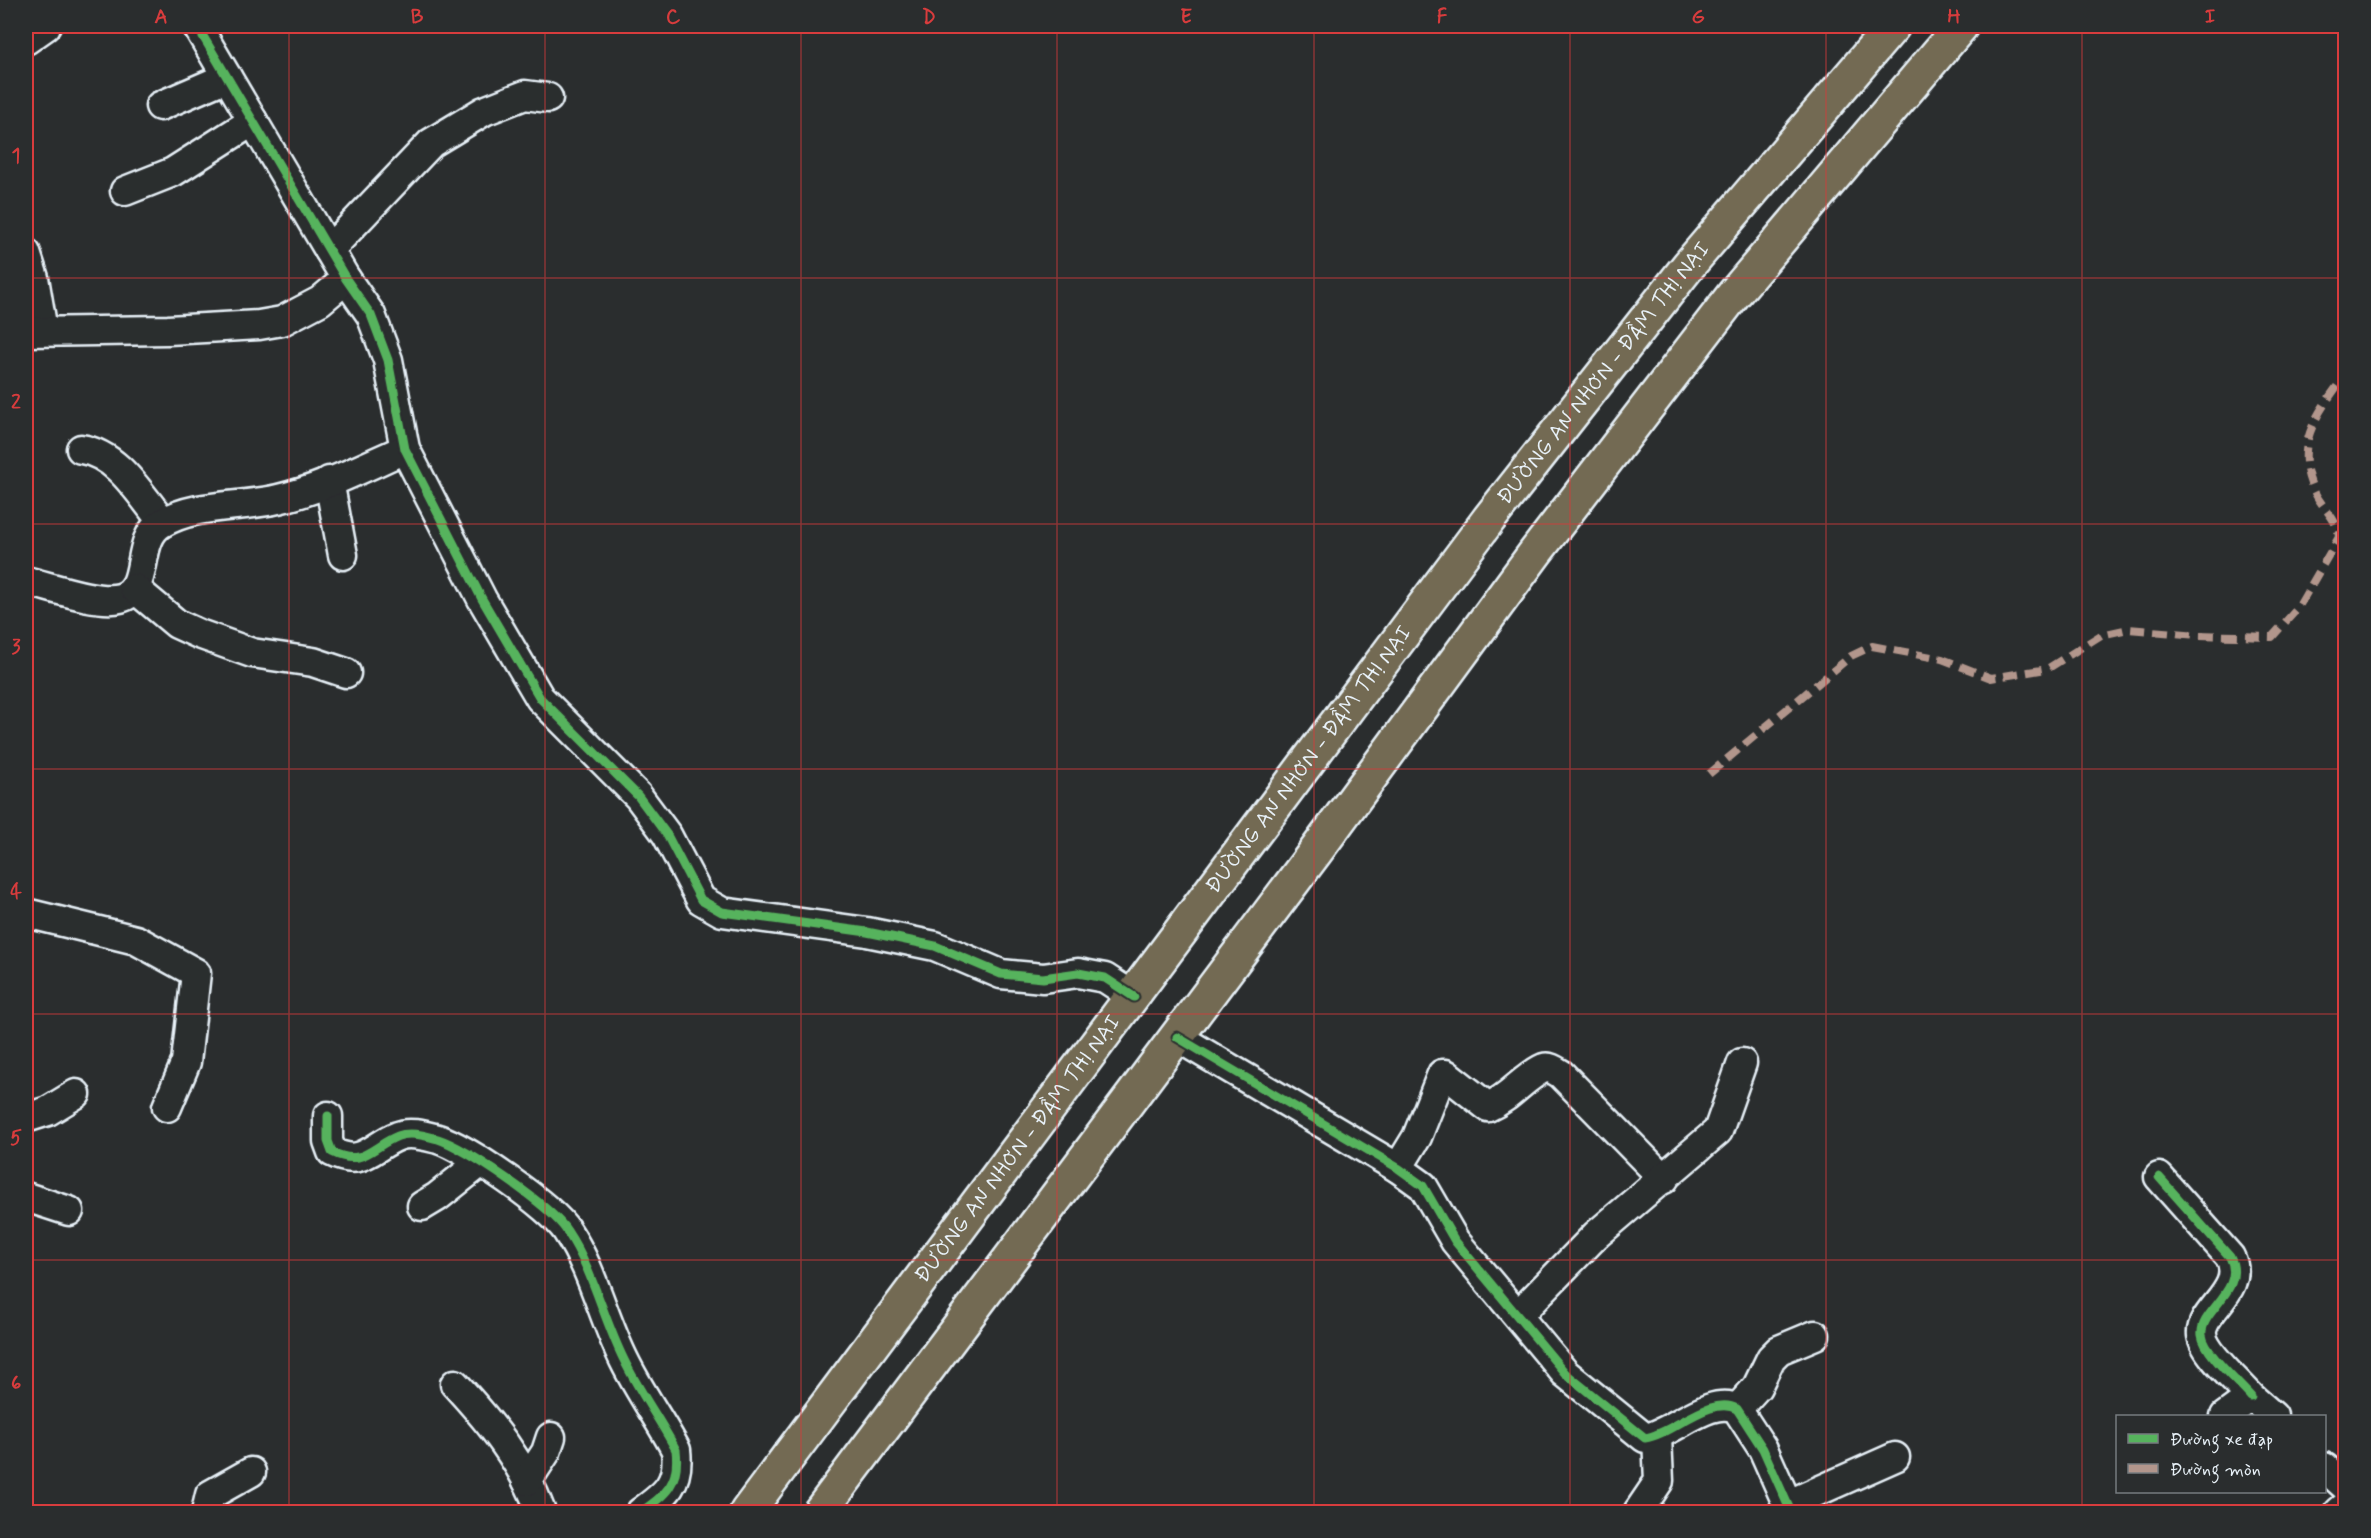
<svg xmlns="http://www.w3.org/2000/svg" width="2371" height="1538" viewBox="0 0 2371 1538" font-family="Mynerve,sans-serif">
<style>
.lines{fill:none;stroke-linecap:round;stroke-linejoin:round}
.minor-casing{stroke:#e8f1f8;stroke-width:33}
.major-casing{stroke:#e8f1f8;stroke-width:38}
.minor{stroke:#2a2d2e;stroke-width:28}
.major{stroke:#736b52;stroke-width:33}
.quiet{stroke:#b2968c;stroke-width:8;stroke-dasharray:15 8;stroke-linecap:butt}
.cycleway-casing{stroke:#2a2d2e;stroke-width:13}
.cycleway{stroke:#56b35d;stroke-width:9}
.grid{fill:none;stroke:#d83c3d;stroke-width:1.5;stroke-opacity:0.55}
.labels{text-anchor:middle;dominant-baseline:central;stroke-width:5;stroke-linejoin:round;paint-order:stroke}
.street-label{font-size:22px;fill:#e8f1f8;stroke:#2a2d2e}
.neatline{fill:none;stroke:#d83c3d;stroke-width:2}
.grid-label{font-size:20px;text-anchor:middle;font-weight:bold;fill:#d83c3d}
</style>
<rect width="100%" height="100%" fill="#2a2d2e"/>
<filter id="ink" filterUnits="userSpaceOnUse"><feTurbulence type="fractalNoise" baseFrequency=".0167" numOctaves="2"/><feDisplacementMap in="SourceGraphic" scale="12" xChannelSelector="R" yChannelSelector="G"/><feConvolveMatrix kernelMatrix="1 2 1 2 8 2 1 2 1" color-interpolation-filters="sRGB"/></filter>
<g filter="url(#ink)">
<g class="lines">
<defs>
<g id="minor">
<polyline points="197,26 346,279 371,315 388,360 405,449 482,599 540,698 638,796 667,835 701,900 722,912 867,932 935,946 1001,974 1043,978 1078,973 1105,978 1134,997"/>
<polyline points="26,40 46,26"/>
<polyline points="160,106 227,77"/>
<polyline points="125,191 173,172 253,121"/>
<polyline points="329,250 431,143 484,111 525,95 548,98"/>
<polyline points="26,253 34,278 43,331"/>
<polyline points="26,332 168,330 259,325 282,321 320,301 346,279"/>
<path d="M81,449c37,5 60,47 82,73"/>
<polyline points="329,481 343,555"/>
<path d="M26,581c23,5 71,23 94,17 32,-8 13,-58 42,-75 33,-20 79,-15 116,-24 44,-10 86,-32 127,-50"/>
<polyline points="134,588 177,624 199,634 252,653 313,662 346,673"/>
<polyline points="26,913 136,940 196,973 186,1062 167,1107"/>
<path d="M1177,1037l221,131 25,18 32,55 110,132 80,65c26,-3 66,-44 92,-29l26,40 28,63"/>
<path d="M328,1116v25l4,11c31,16 40,-6 66,-16 12,-5 28,0 40,3 28,9 113,67 129,92 26,39 36,87 57,129 15,31 36,60 52,90 4,34 -10,44 -35,62"/>
<polyline points="26,1118 48,1111 76,1094"/>
<path d="M1398,1168l19,-31 25,-63h4l42,33c22,-9 37,-31 56,-39 6,-2 12,3 17,6l103,105"/>
<path d="M2159,1177l71,80c17,33 -31,54 -28,78 2,18 37,48 49,62"/>
<polyline points="26,1197 69,1211"/>
<polyline points="422,1206 437,1197 481,1162"/>
<polyline points="1518,1315 1596,1235 1718,1131 1742,1063"/>
<path d="M455,1384c36,39 68,78 86,128"/>
<polyline points="1737,1409 1757,1387 1771,1358 1779,1350 1815,1335"/>
<polyline points="2225,1416 2251,1397 2273,1416"/>
<polyline points="2324,1467 2346,1487"/>
<polyline points="527,1481 546,1452 551,1437"/>
<polyline points="1789,1504 1895,1457"/>
<polyline points="206,1512 210,1495 251,1472"/>
<polyline points="1638,1512 1659,1481 1657,1437"/>
<polyline points="2339,1512 2346,1506"/>
</g>
<g id="major">
<path id="s1" d="M747,1512l742,-993 200,-254 204,-239"/>
<polyline points="820,1512 1316,851 1535,553 1734,294 1961,26"/>
</g>
</defs>
<use href="#minor" class="minor-casing"/>
<use href="#major" class="major-casing"/>
<use href="#minor" class="minor"/>
<use href="#major" class="major"/>
<path class="quiet" d="M1709,774l142,-118 21,-10 70,13 49,19 56,-9 54,-34 27,-6 70,6 74,2 26,-29 41,-71c-2,-19 -16,-28 -24,-44 -24,-49 3,-80 31,-119"/>
<defs>
<g id="cycleway">
<polyline points="197,26 346,279 371,315 388,360 405,449 482,599 540,698 638,796 667,835 701,900 722,912 867,932 935,946 1001,974 1043,978 1078,973 1105,978 1134,997"/>
<path d="M1177,1037l221,131 25,18 32,55 110,132 80,65c26,-3 66,-44 92,-29l26,40 28,63"/>
<path d="M328,1116v25l4,11c31,16 40,-6 66,-16 12,-5 28,0 40,3 28,9 113,67 129,92 26,39 36,87 57,129 15,31 36,60 52,90 4,34 -10,44 -35,62"/>
<path d="M2159,1177l71,80c17,33 -31,54 -28,78 2,18 37,48 49,62"/>
</g>
</defs>
<use href="#cycleway" class="cycleway-casing"/>
<use href="#cycleway" class="cycleway"/>
</g>
</g>
<path class="grid" d="M289,26v1486M545,26v1486M801,26v1486M1057,26v1486M1314,26v1486M1570,26v1486M1826,26v1486M2082,26v1486M26,278h2320M26,524h2320M26,769h2320M26,1014h2320M26,1260h2320"/>
<g class="labels">
<g class="street-label">
<text stroke="none"><textPath href="#s1" startOffset="1425">ĐƯỜNG AN NHƠN - ĐẦM THỊ NẠI</textPath></text>
<text stroke="none"><textPath href="#s1" startOffset="939">ĐƯỜNG AN NHƠN - ĐẦM THỊ NẠI</textPath></text>
<text stroke="none"><textPath href="#s1" startOffset="453">ĐƯỜNG AN NHƠN - ĐẦM THỊ NẠI</textPath></text>
</g>
</g>
<rect width="2371" height="1538" fill="none" stroke="#2a2d2e" stroke-width="66"/>
<rect x="2116" y="1415" width="210" height="78" fill="#2a2d2e" stroke="#767b7f" stroke-width="1.5"/>
<rect x="2128" y="1434" width="30" height="9" fill="#56b35d" stroke="#767b7f" stroke-width="1.5"/>
<text x="2170" y="1445" font-size="18" fill="#e8f1f8">Đường xe đạp</text>
<rect x="2128" y="1464" width="30" height="9" fill="#b2968c" stroke="#767b7f" stroke-width="1.5"/>
<text x="2170" y="1475" font-size="18" fill="#e8f1f8">Đường mòn</text>
<rect x="33" y="33" width="2305" height="1472" class="neatline"/>
<g class="grid-label">
<text x="161" y="23">A</text>
<text x="417" y="23">B</text>
<text x="673" y="23">C</text>
<text x="929" y="23">D</text>
<text x="1186" y="23">E</text>
<text x="1442" y="23">F</text>
<text x="1698" y="23">G</text>
<text x="1954" y="23">H</text>
<text x="2210" y="23">I</text>
<text x="16" y="162">1</text>
<text x="16" y="408">2</text>
<text x="16" y="653">3</text>
<text x="16" y="898">4</text>
<text x="16" y="1144">5</text>
<text x="16" y="1389">6</text>
</g>
</svg>
